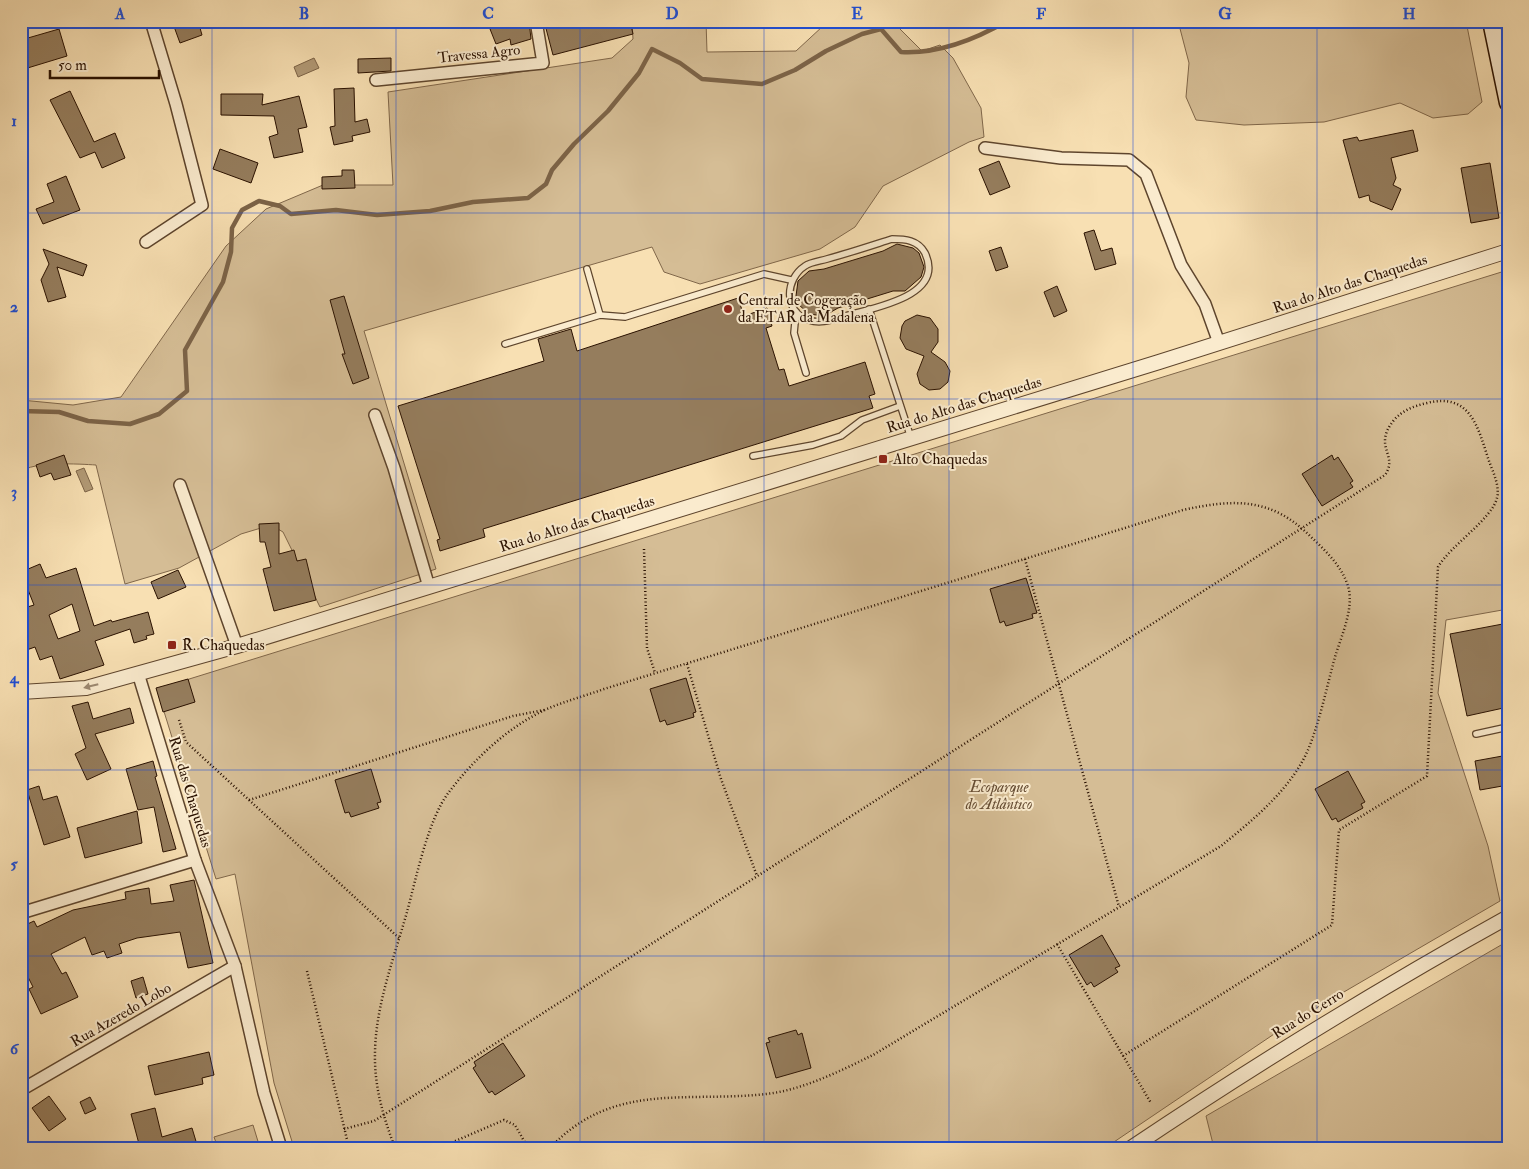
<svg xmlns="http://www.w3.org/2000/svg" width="1529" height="1169" viewBox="0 0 1529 1169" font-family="'IM FELL Double Pica',serif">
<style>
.green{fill:#d5bd95;stroke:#80674a}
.water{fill:#b29a76;stroke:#7c6347}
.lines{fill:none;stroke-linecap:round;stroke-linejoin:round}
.stream{stroke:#7c6347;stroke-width:4.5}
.building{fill:#957d5d;stroke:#2a1100;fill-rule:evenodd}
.service-casing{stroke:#5e452d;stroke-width:8}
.minor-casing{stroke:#5e452d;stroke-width:14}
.tertiary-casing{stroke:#5e452d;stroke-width:16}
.secondary-casing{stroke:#2a1100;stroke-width:19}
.path{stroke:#2a1100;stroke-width:2.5;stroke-dasharray:1 2.5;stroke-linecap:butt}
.service{stroke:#faebce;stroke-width:5.5}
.minor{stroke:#faebce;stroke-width:11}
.tertiary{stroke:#faebce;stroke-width:14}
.secondary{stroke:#faebce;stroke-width:16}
.oneway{fill:#9c8971}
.grid{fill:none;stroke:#1d4ed8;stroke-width:1;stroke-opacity:0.55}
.poi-dot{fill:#8f2418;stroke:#faebce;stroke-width:2}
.labels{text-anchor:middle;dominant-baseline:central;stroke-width:4;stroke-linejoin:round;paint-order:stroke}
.street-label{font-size:15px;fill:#2a1100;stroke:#faebce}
.poi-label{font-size:15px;fill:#2a1100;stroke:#faebce;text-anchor:start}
.park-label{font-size:15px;font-style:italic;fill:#664d34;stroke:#faebce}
.neatline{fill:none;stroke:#1d4ed8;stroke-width:2}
.grid-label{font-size:16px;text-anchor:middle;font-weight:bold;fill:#1d4ed8}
</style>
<rect width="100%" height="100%" fill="#f8e0b3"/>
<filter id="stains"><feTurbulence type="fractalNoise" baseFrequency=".004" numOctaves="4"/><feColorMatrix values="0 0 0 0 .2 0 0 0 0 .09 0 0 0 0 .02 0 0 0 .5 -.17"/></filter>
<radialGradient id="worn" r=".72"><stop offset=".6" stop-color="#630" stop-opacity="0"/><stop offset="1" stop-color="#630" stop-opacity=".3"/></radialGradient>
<g class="green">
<path d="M632,21h74l1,31 89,-1 27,-25v-5h69l30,30 18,-6 13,13 28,50 3,29 -15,5 -86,44 -28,41 -35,22 -120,35 -36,-12 -12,-25 -288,84 72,238 -116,38 -37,-75 -12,-7 -30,9 -62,34 -54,16 -29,-119c-16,-1 -64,-4 -75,7v-72l52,5 48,-8 105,-151 40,-37 57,-24h70l-5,-93 224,-34 21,-19z"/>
<polygon points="1178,21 1466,21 1482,102 1468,114 1433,118 1400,103 1324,122 1244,125 1196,120 1186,97 1189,63"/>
<polygon points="1508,270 1508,609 1446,620 1438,693 1488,846 1500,901 1289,1024 1105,1148 294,1148 274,1083 235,874 216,879 157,689"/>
<polygon points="1508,941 1508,1148 1214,1148 1206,1116"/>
<polygon points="253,1125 260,1148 218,1148 214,1137"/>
</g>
<g class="water">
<polygon points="314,58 319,68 298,77 294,67"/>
<polygon points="84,468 93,489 85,492 76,471"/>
</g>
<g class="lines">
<path class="stream" d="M21,411l38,1 29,9 42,3 29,-10 28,-23 -2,-41 38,-68 8,-30 1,-24 10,-18 17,-9 21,5 11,8 45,-4 41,5 53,-4 43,-9 55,-4 18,-14 6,-14 22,-26 34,-33 31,-38 13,-24 28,14 22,16 60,5 33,-14 31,-19 36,-17 19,-5 20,23c37,2 75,-13 106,-31"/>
</g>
<g class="building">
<polygon points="172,21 198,21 202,35 180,43"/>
<polygon points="504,21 529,21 531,39 511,45 510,39 496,44 490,29 505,24"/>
<polygon points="544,21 630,21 633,34 553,55"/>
<polygon points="59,29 67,56 21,70 21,40"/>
<polygon points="391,58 391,71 358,73 358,59"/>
<polygon points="354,88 355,122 367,119 370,132 352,136 353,141 334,145 330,127 335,126 334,89"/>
<polygon points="70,91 94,142 115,133 125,158 102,168 95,152 80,158 50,100"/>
<polygon points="221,94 263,94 262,105 299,96 307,127 298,129 303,152 274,158 269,137 278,134 274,116 221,115"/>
<polygon points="1413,130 1418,151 1391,158 1396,178 1393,185 1401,189 1392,210 1370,201 1369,195 1359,198 1343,140 1357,137 1359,141"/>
<polygon points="220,149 258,163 251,183 213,169"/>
<polygon points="999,161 1010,187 990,195 979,169"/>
<polygon points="1490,163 1499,218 1471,223 1461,168"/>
<polygon points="342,170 354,170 355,188 322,189 322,177 342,176"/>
<polygon points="66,176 80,210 43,224 36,209 54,202 47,184"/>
<polygon points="1094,230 1101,251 1112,248 1116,264 1095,270 1084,233"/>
<polygon points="897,244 913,248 919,253 924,267 921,277 905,291 893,291 838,308 824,316 809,314 798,304 796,296 798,281 809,271 824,269 883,251"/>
<polygon points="1001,247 1008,267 996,271 989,251"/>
<polygon points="43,249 87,265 83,276 57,267 66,297 48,302 41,280 49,264"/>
<polygon points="1057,286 1067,311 1054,317 1044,292"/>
<polygon points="344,296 369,378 353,384 342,354 345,354 330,300"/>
<polygon points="738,298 744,316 767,308 772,326 766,328 779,370 784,369 789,386 865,362 875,394 869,396 873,408 483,529 485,537 440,551 437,540 440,539 398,406 544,361 538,339 571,329 577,351"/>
<polygon points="917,315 930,318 938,329 938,342 931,352 945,362 950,371 948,382 940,389 929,390 920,384 917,374 924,356 906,349 900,338 902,326 905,321"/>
<polygon points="64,455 71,475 54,480 51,473 40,477 36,465"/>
<polygon points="1332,455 1334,460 1338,457 1353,481 1350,483 1353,487 1322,506 1302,474"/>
<polygon points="279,523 279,554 294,550 297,561 306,559 316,600 274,611 263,569 271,567 265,542 260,542 259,524"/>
<path d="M40,564l6,14 30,-10 18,58 17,-6 1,2 36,-10 6,22 -8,2 1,3 -13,4 -4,-14 -35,12 9,24 -44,14 -8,-23 -12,4 -5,-13 -14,5v-43l13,-4 -13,-33zM72,604l8,27 -22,8 -9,-24z"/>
<polygon points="178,570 186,587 158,599 151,582"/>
<polygon points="1026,578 1037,613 1032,614 1033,618 1006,626 1004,621 1000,623 990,589"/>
<polygon points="1508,623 1508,707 1467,716 1450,634"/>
<polygon points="686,678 696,712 693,713 694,717 667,725 665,720 660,722 650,689"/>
<polygon points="188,679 195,702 163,712 156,688"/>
<polygon points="88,702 93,719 130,708 134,723 95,734 111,769 87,780 75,754 86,748 72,706"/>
<polygon points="1508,755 1508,785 1480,790 1475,761"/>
<polygon points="153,761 157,776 155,777 176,849 163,852 154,807 138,810 126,769"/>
<polygon points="371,769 381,802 377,803 379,808 351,817 349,812 345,813 335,780"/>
<polygon points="1348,771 1365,802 1361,804 1363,808 1338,822 1336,818 1332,820 1315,789"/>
<polygon points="39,786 43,800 57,796 70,837 44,845 27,790"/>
<polygon points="137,811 142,843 85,858 77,828"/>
<polygon points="194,880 213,963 188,968 180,932 137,938 119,944 122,953 107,958 104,951 92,955 85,937 51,954 62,974 66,972 78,997 41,1014 29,989 33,987 21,963 21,927 34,921 37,927 73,910 126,899 125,892 149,888 151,904 174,901 170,885"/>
<polygon points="1102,935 1120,966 1115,968 1118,972 1094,987 1091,982 1087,985 1069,955"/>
<polygon points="143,977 148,994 136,998 131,981"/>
<polygon points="796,1030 798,1035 802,1033 811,1068 776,1078 766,1043 770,1042 768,1038"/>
<polygon points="503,1043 525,1076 495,1095 492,1091 489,1093 473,1068 476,1066 474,1062"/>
<polygon points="209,1052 214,1075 202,1078 203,1084 155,1095 148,1066"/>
<polygon points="49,1096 66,1119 49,1131 32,1108"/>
<polygon points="90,1097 96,1109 85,1114 80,1102"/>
<polygon points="155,1108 162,1137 192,1128 198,1148 136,1148 136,1145 139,1144 131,1114"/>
</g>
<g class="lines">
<defs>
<g id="service">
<path d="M892,239c13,0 26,1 33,14 20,42 -47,54 -76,62 -13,3 -27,10 -40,5 -26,-8 -24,-41 -4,-54 5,-4 15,-5 22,-7 22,-6 43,-13 65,-20z"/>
<polyline points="587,269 600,315"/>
<polyline points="869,309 911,438"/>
<polyline points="796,312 794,333 806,373"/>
<polyline points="505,344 600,315 625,317 764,274 791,280"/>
<polyline points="753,456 813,445 841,436 862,420 900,406"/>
<polyline points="1476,734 1508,727"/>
</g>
<g id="minor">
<polyline points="376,80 543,63 536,21"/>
<polyline points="985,148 1061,158 1129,160 1146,174 1181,265 1205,304 1219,343"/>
<polyline points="146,242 202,205 176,104 151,21"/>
<polyline points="375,415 394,468 429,587"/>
<polyline points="180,485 237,646"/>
<polyline points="138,673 195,860 235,966 264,1093 281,1148"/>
<polyline points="21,913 195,860"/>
<polyline points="21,1090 235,966"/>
</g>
<g id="tertiary">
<polyline points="21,692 86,688 237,646 1159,362 1508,251"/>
<path d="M1131,1148c124,-83 247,-159 377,-231"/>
</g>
<polyline id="secondary" points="1491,21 1508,103"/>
</defs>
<use href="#service" class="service-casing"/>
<use href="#minor" class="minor-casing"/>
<use href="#tertiary" class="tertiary-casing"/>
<use href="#secondary" class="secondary-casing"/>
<g class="path">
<polyline points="644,549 647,648 655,673"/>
<polyline points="1025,559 1119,907"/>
<polyline points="687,664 721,779 757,876"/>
<polyline points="179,720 186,742 399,938"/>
<polyline points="249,800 513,716 544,710"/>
<polyline points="1057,944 1151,1103"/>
<polyline points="307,971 349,1148"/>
<path d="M344,1129l30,-8 1011,-646c14,-20 -13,-28 9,-55 9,-10 20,-14 33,-17 44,-11 51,25 62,58 4,11 11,25 8,37 -5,21 -46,47 -59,69l-11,209 -88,54 -7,95 -209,131"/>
<path d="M395,1148c-12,-32 -21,-62 -20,-96 1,-48 19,-94 32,-140 9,-33 21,-93 42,-120 25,-33 60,-66 98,-83 18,-8 38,-13 57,-20l579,-179c50,-11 88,-13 127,26 16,15 34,32 39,54 4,21 -8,47 -14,67 -8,29 -14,59 -25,88 -16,42 -56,74 -89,101l-348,209c-33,16 -70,35 -107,39 -81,9 -153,-13 -216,54"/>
<polyline points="439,1148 504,1120 515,1125 528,1148"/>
</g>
<use href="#service" class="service"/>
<use href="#minor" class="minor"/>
<use href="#tertiary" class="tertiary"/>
<use href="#secondary" class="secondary"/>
</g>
<defs><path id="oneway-solid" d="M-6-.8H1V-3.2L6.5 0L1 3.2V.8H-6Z" transform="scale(1.25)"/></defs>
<use class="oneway" href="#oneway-solid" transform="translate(91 686) rotate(166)"/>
<path class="grid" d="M212,21v1127M396,21v1127M580,21v1127M764,21v1127M949,21v1127M1133,21v1127M1317,21v1127M21,213h1487M21,399h1487M21,585h1487M21,770h1487M21,956h1487"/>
<g class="poi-dot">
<circle cx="728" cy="309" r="5"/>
<rect x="878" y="454" width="10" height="10" rx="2.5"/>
<rect x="167" y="640" width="10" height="10" rx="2.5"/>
</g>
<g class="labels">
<g class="street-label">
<text transform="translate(479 54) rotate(-6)">Travessa Agro</text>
<text transform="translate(1350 284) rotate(-18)">Rua do Alto das Chaquedas</text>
<text transform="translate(964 405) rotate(-17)">Rua do Alto das Chaquedas</text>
<text transform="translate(577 524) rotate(-17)">Rua do Alto das Chaquedas</text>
<text transform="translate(190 792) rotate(73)">Rua das Chaquedas</text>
<text transform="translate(1308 1014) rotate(-32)">Rua do Cerro</text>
<text transform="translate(121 1015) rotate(-30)">Rua Azeredo Lobo</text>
</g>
<g class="poi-label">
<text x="738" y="300">Central de Cogeração<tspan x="738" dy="17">da ETAR da Madalena</tspan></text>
<text x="893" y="459">Alto Chaquedas</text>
<text x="182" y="645">R. Chaquedas</text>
</g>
<g class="park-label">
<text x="999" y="787">Ecoparque<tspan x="999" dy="17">do Atlântico</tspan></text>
</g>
</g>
<rect width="1529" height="1169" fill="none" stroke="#f8e0b3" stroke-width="55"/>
<path d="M50 70v8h109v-8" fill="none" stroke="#2a1100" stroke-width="2.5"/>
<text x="58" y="70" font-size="15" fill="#2a1100" stroke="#faebce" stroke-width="4" paint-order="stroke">50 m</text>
<rect x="28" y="28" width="1474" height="1114" class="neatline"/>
<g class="grid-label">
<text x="120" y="19">A</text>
<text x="304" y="19">B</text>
<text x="488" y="19">C</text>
<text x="672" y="19">D</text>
<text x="857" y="19">E</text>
<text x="1041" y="19">F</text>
<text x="1225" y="19">G</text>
<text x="1409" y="19">H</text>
<text x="14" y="126">1</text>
<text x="14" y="312">2</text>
<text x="14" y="497">3</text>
<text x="14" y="683">4</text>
<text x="14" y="869">5</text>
<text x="14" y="1054">6</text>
</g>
<rect width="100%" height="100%" filter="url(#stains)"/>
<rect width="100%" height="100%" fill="url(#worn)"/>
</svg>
